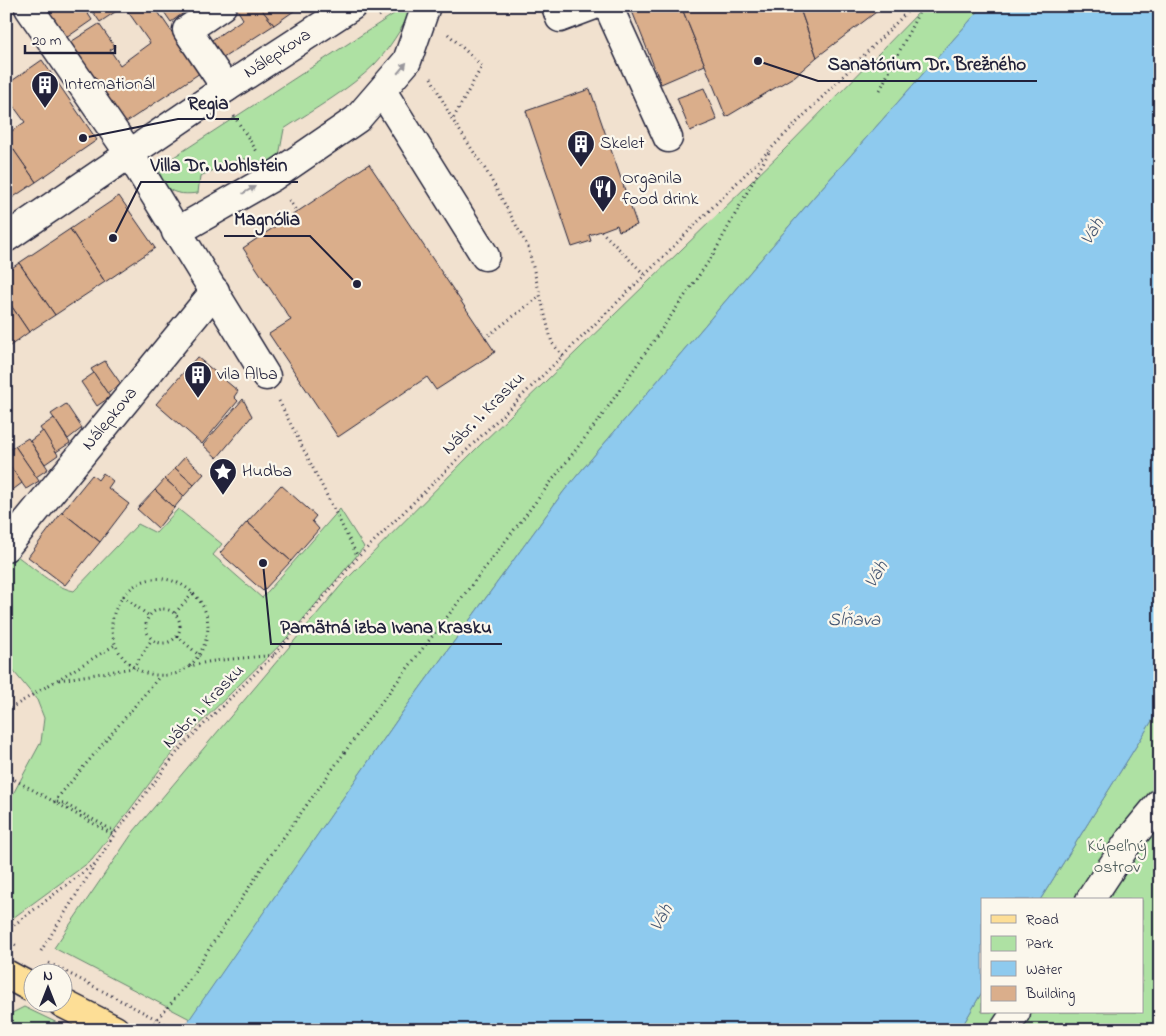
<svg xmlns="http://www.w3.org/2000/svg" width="1166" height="1036" viewBox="0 0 1166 1036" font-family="'Indie Flower',sans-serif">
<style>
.green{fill:#aee1a3;stroke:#68826f}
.water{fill:#8ecaee;stroke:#6387a6}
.building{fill:#daae8b;stroke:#22223b}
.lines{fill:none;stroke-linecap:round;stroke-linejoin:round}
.minor-casing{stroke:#22223b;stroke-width:31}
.major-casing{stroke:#22223b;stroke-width:31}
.path{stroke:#22223b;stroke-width:3;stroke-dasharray:1 4;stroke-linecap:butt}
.minor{stroke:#fbf7ec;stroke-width:28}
.major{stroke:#fdde96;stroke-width:28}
.major-bridge-casing{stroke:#22223b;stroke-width:31;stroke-linecap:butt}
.path-bridge{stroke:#22223b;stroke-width:3;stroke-dasharray:1 4;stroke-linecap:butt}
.major-bridge{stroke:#fdde96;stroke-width:28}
.oneway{fill:#99979c}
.labels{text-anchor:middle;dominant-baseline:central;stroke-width:4.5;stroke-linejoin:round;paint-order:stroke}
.street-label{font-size:18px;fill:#22223b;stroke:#fbf7ec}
.poi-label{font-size:18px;fill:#22223b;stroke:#fbf7ec;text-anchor:start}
.park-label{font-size:18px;fill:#4c5b5a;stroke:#fbf7ec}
.water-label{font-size:19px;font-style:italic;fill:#425471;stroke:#fbf7ec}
.leader{fill:none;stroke:#22223b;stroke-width:2}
.callout-dot{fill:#22223b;stroke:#fbf7ec;stroke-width:2}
.callout-label{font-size:19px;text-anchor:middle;font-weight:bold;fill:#22223b;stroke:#fbf7ec;stroke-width:4.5;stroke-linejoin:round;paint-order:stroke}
</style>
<rect width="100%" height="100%" fill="#f1e1cf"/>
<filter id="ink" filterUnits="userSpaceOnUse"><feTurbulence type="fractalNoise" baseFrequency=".02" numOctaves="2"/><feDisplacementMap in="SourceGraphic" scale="10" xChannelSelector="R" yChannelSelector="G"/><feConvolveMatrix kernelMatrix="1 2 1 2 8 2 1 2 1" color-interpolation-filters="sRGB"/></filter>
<g filter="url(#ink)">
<g class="green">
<path d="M406,6h4l2,4c-11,19 -22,38 -37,54 -26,26 -61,45 -91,65l-5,27 -29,15 -4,-12h-6l-40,17 -2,17c-22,3 -39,-2 -38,-27z"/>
<polygon points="925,6 983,6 813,198 564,491 404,710 190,1019 54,948 134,831 343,583 477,448 783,151"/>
<path d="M178,509l44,35 -9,11 49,43 78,-89 24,38 -76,90 -109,107 -87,116 -86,63v-116l35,-65 3,-24 -7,-18 -31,-38v-113c23,13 43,37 68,42l64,-67 18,9z"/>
<polygon points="1160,708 1160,1030 960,1030 982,992 982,1012 1142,1012 1142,900 1040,900"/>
<polygon points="24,1007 72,1030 6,1030 6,1016"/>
</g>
<polygon class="water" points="983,6 1160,6 1160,708 1040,900 982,900 982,992 960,1030 182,1030 404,710 564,491 813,198"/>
<g class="building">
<polygon points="55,6 83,6 92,20 66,38 47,12"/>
<polygon points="89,6 124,6 100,22"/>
<polygon points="124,6 154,6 200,73 125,123 69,43 99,24 115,47 110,50 120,65 150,43"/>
<polygon points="160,6 193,6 171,22"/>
<polygon points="235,6 259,6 274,25 220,60 209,42 243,19"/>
<polygon points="259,6 301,6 274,25"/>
<polygon points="630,6 681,6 705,65 661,84"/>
<polygon points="681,6 799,6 817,57 795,76 726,117"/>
<polygon points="799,6 884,6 817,57"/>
<polygon points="42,60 97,140 36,182 6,139 6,135 25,122 6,96 6,85"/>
<polygon points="704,88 717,120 690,131 677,98"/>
<polygon points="590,89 637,225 619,231 617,225 601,231 589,235 591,241 572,247 526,111"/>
<polygon points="9,143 36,182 6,202 6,145"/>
<polygon points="369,164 495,352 436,390 427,377 338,437 269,334 291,320 243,248"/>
<polygon points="119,196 155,248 105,282 70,229"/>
<polygon points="70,229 105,282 55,315 19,263"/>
<polygon points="19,263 55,315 29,332 6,298 6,272"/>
<polygon points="6,298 29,332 6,349"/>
<polygon points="197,357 238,391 234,397 238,401 202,444 156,404"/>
<polygon points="105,361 121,384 107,393 91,369"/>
<polygon points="94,373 110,397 97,406 81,382"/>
<polygon points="243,399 252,416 217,458 203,445"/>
<polygon points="66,404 82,428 68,439 51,414"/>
<polygon points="54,418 70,443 56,452 40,428"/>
<polygon points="43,431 58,455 45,464 30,441"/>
<polygon points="28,438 48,469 36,477 15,446"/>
<polygon points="15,446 39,481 26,489 6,461 6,452"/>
<polygon points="185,457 204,474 194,485 175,468"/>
<polygon points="8,463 22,483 10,492 6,487"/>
<polygon points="175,468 194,485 184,496 165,479"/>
<polygon points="103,473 113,481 108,488 129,504 100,542 62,512 92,475 98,480"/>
<polygon points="165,479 184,496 174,508 155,490"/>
<polygon points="281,485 316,516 312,521 319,529 291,561 247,522"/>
<polygon points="155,490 174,508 158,528 137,509"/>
<polygon points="62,512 100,542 65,585 28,557"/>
<polygon points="247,522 291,561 263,591 220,553"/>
</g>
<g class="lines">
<defs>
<g id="minor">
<polyline points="222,6 187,30 226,88"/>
<polyline points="556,6 560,18 592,6"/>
<polyline points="608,6 668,138"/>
<polyline points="29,8 129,153 266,376"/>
<polyline points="382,91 485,256"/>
<polyline points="176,232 274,176 357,119 407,61 426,6"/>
<path id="s1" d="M6,238l220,-150 126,-82"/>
<path id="s2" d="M6,547l209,-256"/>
<polyline points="1090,900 1131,838 1160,803"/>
<polyline points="1004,1030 1016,1012"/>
</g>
<polyline id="major" points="62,1003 115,1030"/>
</defs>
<use href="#minor" class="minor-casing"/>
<use href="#major" class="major-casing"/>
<g class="path">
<polyline points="379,16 394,6"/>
<polyline points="448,34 482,66 453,119"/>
<polyline points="431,78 452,119 487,172 528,247 552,343 563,356"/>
<polyline points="880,90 922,6"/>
<polyline points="234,116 258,153"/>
<polyline points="289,200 297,212"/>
<polyline points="601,231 645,275"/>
<polyline points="485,338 540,296"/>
<polyline points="279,401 358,557"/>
<polyline points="123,596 149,616"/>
<circle cx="163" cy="626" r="17"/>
<polyline points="175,613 194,592"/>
<polyline points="177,636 200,656"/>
<path d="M190,666c56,-59 -34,-122 -70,-65 -7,11 -10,23 -7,36 7,28 33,43 61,37 6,-1 11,-6 17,-8 21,-7 60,-8 83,-11"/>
<polyline points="59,680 133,668 152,639"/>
<polyline points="6,711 115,645"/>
<polyline points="1154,774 1160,766"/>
<polyline points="6,775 114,835"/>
<polyline points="54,802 160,676"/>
<polyline points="57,802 63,803 116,832"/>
<polyline points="6,931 94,864"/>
<polyline points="6,940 17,946"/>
<polyline points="41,951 114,835 182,746 274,655 358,557 645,275 913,6"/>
<polyline points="148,1030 183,989 265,863 370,717 601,417 713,255 769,152"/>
</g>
<use href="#minor" class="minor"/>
<use href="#major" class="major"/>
<defs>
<polyline id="major-bridge" points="6,974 32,988"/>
</defs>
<use href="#major-bridge" class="major-bridge-casing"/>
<polyline class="path-bridge" points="49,963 177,1030"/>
<use href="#major-bridge" class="major-bridge"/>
</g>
<defs><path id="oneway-solid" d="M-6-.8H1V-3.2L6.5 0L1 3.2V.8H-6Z" transform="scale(1.25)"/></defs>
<g class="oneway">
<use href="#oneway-solid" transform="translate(402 68) rotate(-50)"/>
<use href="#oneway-solid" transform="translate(249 190) rotate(-30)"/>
</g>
</g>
<defs>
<symbol id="building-pin" viewBox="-11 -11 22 30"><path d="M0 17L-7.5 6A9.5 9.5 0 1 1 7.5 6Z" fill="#22223b" stroke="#fbf7ec"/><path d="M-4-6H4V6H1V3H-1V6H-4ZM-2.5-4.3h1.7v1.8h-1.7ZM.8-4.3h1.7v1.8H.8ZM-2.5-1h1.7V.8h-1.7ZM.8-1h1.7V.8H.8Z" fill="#fff"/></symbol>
<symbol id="restaurant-pin" viewBox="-11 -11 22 30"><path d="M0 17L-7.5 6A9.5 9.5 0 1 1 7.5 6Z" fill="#22223b" stroke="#fbf7ec"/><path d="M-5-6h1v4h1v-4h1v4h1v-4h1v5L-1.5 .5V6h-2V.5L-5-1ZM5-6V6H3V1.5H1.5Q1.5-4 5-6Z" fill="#fff"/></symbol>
<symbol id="sight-pin" viewBox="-11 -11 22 30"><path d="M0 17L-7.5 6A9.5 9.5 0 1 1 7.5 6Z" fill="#22223b" stroke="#fbf7ec"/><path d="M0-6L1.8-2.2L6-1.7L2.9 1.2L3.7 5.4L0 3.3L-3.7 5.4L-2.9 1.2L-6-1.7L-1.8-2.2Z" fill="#fff"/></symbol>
</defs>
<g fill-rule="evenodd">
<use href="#building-pin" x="29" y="69" width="32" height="43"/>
<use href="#building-pin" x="565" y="128" width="32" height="43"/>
<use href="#restaurant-pin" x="587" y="173" width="32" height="43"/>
<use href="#building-pin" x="182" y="359" width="32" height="43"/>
<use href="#sight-pin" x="207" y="456" width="32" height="43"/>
</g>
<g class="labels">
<g class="street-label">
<text stroke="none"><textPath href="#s1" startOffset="328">Nálepkova</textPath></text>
<text transform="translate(484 414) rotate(-45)">Nábr. I. Krasku</text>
<text stroke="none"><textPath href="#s2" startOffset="165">Nálepkova</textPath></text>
<text transform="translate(204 707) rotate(-46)">Nábr. I. Krasku</text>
</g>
<g class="poi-label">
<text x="64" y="85">Internationál</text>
<text x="600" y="144">Skelet</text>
<text x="622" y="179">Organila<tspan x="622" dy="21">food drink</tspan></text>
<text x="217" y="375">vila Alba</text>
<text x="242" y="472">Hudba</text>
</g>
<g class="park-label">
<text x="1117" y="847">Kúpeľný<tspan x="1117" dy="21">ostrov</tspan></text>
</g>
<g class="water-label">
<text transform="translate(1093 232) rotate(-58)">Váh</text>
<text transform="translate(877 575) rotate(-58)">Váh</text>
<text x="854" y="620">Sĺňava</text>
<text transform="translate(662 918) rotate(-60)">Váh</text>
</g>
</g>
<path class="leader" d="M758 61L818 81H1037M83 138L178 119H239M113 238L141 182H298M357 284L310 236H224M263 563L271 644H502"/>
<g class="callout-dot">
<circle cx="758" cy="61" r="5"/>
<circle cx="83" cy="138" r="5"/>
<circle cx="113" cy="238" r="5"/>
<circle cx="357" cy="284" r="5"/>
<circle cx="263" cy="563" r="5"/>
</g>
<g class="callout-label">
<text x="927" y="70">Sanatórium Dr. Brežného</text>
<text x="208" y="109">Regia</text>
<text x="219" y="171">Villa Dr. Wohlstein</text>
<text x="267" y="225">Magnólia</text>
<text x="386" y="633">Pamätná izba Ivana Krasku</text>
</g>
<rect width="1166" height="1036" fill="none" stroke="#fbf7ec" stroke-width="25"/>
<rect x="12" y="12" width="1141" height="1011" fill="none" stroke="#22223b" stroke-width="2" filter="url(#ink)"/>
<rect x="981" y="898" width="162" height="115" fill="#fbf7ec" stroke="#a4a2a5"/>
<rect x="991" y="915" width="25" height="8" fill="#fdde96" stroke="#a4a2a5"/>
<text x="1026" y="924" font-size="15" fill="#22223b">Road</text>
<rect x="991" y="936" width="25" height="15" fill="#aee1a3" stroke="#a4a2a5"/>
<text x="1026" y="948" font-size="15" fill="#22223b">Park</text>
<rect x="991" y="961" width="25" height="15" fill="#8ecaee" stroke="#a4a2a5"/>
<text x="1026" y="974" font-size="15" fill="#22223b">Water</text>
<rect x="991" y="986" width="25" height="15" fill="#daae8b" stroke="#a4a2a5"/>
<text x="1026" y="998" font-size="15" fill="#22223b">Building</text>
<g transform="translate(48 988)"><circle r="24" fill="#fbf7ec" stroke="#a4a2a5"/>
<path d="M0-4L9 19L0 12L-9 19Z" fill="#22223b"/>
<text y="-8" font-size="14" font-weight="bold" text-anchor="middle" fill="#22223b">N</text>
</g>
<path d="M25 45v8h90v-8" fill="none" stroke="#22223b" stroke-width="2.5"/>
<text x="32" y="45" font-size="15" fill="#22223b" stroke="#fbf7ec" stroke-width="4" paint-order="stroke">20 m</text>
</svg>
